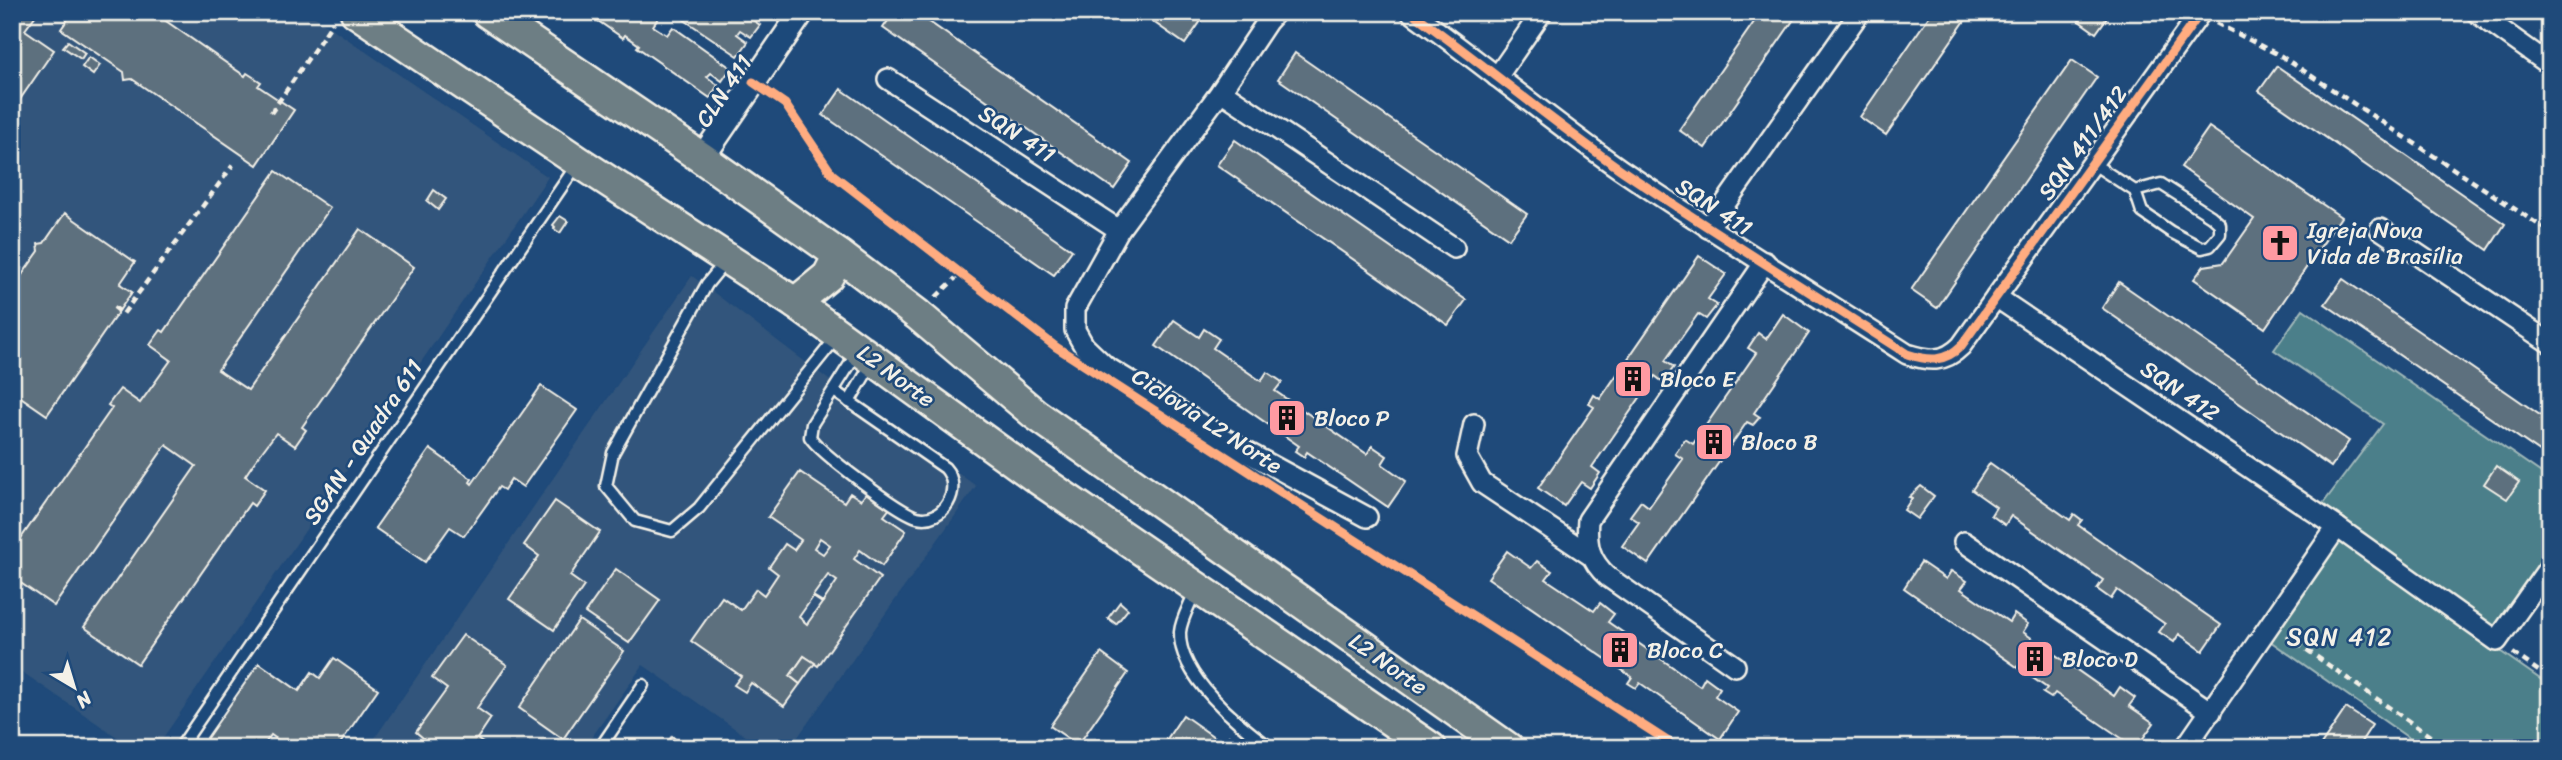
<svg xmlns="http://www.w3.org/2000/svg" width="2562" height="760" viewBox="0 0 2562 760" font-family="Sriracha,sans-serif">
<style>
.built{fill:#32557b}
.green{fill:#4c7f8a;stroke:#a0b8b9;stroke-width:2}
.building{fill:#5d6f7e;stroke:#f4f1e8;stroke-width:2;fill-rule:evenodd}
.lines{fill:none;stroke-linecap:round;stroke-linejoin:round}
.service-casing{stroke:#f4f1e8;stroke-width:15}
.minor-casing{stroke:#f4f1e8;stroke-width:24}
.tertiary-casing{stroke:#f4f1e8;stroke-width:28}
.primary-casing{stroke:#f4f1e8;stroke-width:35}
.path{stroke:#f4f1e8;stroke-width:4.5;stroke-dasharray:7 5;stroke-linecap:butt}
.service{stroke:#1f4a7a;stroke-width:10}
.minor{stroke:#1f4a7a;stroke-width:19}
.tertiary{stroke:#1f4a7a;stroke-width:23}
.primary{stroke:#6d7e84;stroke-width:30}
.cycleway-casing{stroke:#1f4a7a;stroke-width:13}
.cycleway{stroke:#ffac80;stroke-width:9}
.labels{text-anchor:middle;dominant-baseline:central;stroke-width:5;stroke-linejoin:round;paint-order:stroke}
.street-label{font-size:23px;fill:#f4f1e8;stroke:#1f4a7a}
.poi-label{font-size:23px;fill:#f4f1e8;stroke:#1f4a7a;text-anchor:start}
.neighbourhood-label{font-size:24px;letter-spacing:2px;fill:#f4f1e8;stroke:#1f4a7a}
</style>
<rect width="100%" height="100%" fill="#1f4a7a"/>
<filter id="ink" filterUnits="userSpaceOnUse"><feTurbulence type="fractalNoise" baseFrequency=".0143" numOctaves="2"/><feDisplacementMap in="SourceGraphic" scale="14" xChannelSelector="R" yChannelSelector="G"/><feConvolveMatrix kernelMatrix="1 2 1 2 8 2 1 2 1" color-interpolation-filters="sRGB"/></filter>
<g filter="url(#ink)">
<g class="built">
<polygon points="12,12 308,12 548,177 156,748 133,748 12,665"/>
<polygon points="692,276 841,389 976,486 790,748 763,748 643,665 584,748 368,748"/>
</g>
<g class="green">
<polygon points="2303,309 2550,479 2550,550 2494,627 2322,505 2383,424 2274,350"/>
<polygon points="2341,540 2550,686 2550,748 2423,748 2270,641"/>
</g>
<g class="building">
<polygon points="12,12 38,12 25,30 54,50 12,111"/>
<polygon points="73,12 153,12 245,76 247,73 261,82 258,86 294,110 257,165 132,79 125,80 124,72 61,29"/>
<polygon points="585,12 651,12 659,17 653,26 667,35 673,27 731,68 722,81 711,73 707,77 718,85 710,98 637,47 639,45 625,35 623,38"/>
<polygon points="683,12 741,12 760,25 751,37 740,30 737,34 748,42 738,56 680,17"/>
<polygon points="894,12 915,12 1132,163 1114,189 883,28"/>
<polygon points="1139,12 1194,12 1203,18 1185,44"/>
<polygon points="1761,12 1799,12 1705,148 1679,130"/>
<polygon points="1932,12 1971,12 1886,135 1860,117"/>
<polygon points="2085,12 2111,12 2096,33 2079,21"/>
<polygon points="68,41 85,53 81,59 63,47"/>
<polygon points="1295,53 1527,214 1509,239 1278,79"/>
<polygon points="89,57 100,65 93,75 82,67"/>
<polygon points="2072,60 2097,77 1937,308 1911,290"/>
<polygon points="2277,66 2505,224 2488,250 2259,91"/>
<polygon points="841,89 1072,250 1054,275 823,115"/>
<polygon points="2209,127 2341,217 2265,328 2194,279 2204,266 2223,263 2254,219 2181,167"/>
<polygon points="1235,140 1466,300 1448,325 1217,165"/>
<polygon points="276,171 330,208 218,370 248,390 360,229 414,267 302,427 306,430 295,446 276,433 253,464 245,476 265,490 254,506 250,503 138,664 84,627 196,466 166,445 54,606 12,577 12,551 112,408 108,405 120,389 140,403 171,360 150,345 161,330 164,332"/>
<polygon points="434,190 446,199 438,210 427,201"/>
<polygon points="65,213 135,262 120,284 132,292 47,415 12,391 12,289 39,251 38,244 44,243"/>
<polygon points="560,216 568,221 560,233 554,229 555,227 553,225"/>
<polygon points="1699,256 1726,274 1708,299 1717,305 1706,319 1698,314 1665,361 1674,367 1663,382 1655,376 1592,467 1600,473 1590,488 1581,482 1564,506 1538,488 1594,407 1589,404 1594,395 1600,399"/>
<polygon points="2343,279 2550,422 2550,459 2325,304"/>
<polygon points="2119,282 2349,441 2331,467 2102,308"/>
<polygon points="1783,314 1809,333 1754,413 1760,417 1753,425 1747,422 1648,564 1622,546 1639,522 1630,516 1641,501 1649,507 1683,459 1675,454 1685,439 1693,444 1756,353 1748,348 1758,333 1766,339"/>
<polygon points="1174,320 1199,337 1204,329 1219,339 1213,348 1261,381 1267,372 1282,382 1275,391 1367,454 1372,446 1387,456 1382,464 1406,481 1388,507 1307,452 1304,457 1295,451 1299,446 1156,346"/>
<polygon points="541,386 577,410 523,487 511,479 504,490 499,487 464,536 450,527 425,562 375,528 430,449 472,479 470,482 472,484"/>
<polygon points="1990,463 2070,520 2074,514 2082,520 2078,525 2221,625 2203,651 2179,634 2174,642 2159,632 2165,624 2117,590 2111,599 2097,589 2103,580 2011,516 2005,525 1991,515 1996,507 1972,490"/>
<polygon points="2496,466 2519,482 2507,499 2484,484"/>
<path d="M800,472l44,30 6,-9 11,7 6,-8 23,16 -6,8 22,15 -24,35 -22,-16 -6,9 26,19 -62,88 -14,-10 -14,20 10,8 -16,22 -33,-23 -6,9 -11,-7 7,-9 -50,-35 31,-44 19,13 15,-21 8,6 14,-21 -9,-7 16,-23 9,6 7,-10 -33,-23zM820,538l10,7 -7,9 -9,-6zM828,575l9,6 -14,21 -10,-6zM813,597l9,6 -15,21 -8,-7z"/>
<polygon points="1921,486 1934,496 1917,519 1904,510 1912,498 1909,497"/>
<polygon points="555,501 600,532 570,576 584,586 554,630 509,599 539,556 524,545"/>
<polygon points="1507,551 1531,568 1537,561 1552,571 1546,579 1594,611 1600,603 1614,614 1608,622 1700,686 1705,677 1720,688 1715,696 1738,712 1720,739 1640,683 1636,688 1628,683 1632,677 1488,578"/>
<polygon points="1921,562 1946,579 1951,571 1967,581 1961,589 2009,622 2014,614 2028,624 2023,632 2114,696 2120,687 2135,698 2129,706 2154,723 2136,748 2055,693 2051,698 2043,693 2047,688 1904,588"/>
<polygon points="616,569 660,600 629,643 585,613"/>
<polygon points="1120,602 1128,609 1116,624 1108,618"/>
<polygon points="579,620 624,651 563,739 519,708"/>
<polygon points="463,635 507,665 477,708 491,718 477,739 490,748 435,748 416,732 447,689 432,678"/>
<polygon points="1101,653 1128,673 1078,745 1050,726"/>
<polygon points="804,656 815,663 800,684 790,676"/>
<polygon points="334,658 378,689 337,748 273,748 278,740 271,735 262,748 200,748 259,663 299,691 312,672 320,678"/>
<polygon points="2346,708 2372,725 2357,748 2319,748"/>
<polygon points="1183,715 1224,744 1229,736 1246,748 1161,748"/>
<polygon points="672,736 675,739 688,748 664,748"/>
</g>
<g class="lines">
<defs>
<g id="service">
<polyline points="2092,163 2135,191 2142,212 2171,232 2202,248 2210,246 2220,234 2220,224 2211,216 2161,184 2135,191"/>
<polyline points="725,262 707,284 613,453 606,486 635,521 672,531 699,508 836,338"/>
<path d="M834,391l111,77c19,21 -2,56 -28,49 -18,-5 -98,-65 -107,-80l2,-13 45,-71"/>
<polyline points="849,402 872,363"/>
<path d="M1195,591c-4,12 -14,28 -15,41 -2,44 59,93 91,116"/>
<polyline points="182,745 576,166"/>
<polyline points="600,748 643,685"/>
</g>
<g id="minor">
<polyline points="1276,12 1267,22 1221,91 1119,230 1075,309 1075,330 1084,346 1105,366 1245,451 1367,517"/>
<path d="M1411,12c71,51 138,107 209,157 94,64 191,123 287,185 22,7 37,9 54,-8l240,-334"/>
<polyline points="2476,12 2550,65"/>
<polyline points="1497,77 1542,12"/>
<polyline points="888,79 1119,230"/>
<polyline points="1221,91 1454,248"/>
<polyline points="1708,228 1860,12"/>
<polyline points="2380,229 2550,343"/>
<polyline points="1996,297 2337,527 2497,641 2550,566"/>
<polyline points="1474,424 1467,456 1482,483 1590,555"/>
<polyline points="1964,542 2211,712"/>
<path d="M1735,666l-127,-89c-19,-17 -22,-33 -20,-57l177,-258"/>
<polyline points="2185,748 2337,527"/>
</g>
<polyline id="tertiary" points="702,158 802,12"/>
<g id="primary">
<polyline points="356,12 579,162 795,303 1034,476 1431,748"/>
<polyline points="487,12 702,158 839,255 918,315 1035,414 1508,748"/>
<polyline points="795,303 828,276 839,255"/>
</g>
</defs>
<use href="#service" class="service-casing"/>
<use href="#minor" class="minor-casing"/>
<use href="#tertiary" class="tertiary-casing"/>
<use href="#primary" class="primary-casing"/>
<g class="path">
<polyline points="2216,23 2281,56 2550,232"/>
<polyline points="271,113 333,22"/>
<polyline points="936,297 961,273"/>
<polyline points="114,307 123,314 233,165"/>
<polyline points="2287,636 2447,748"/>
<polyline points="2513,653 2550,679"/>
</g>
<use href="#service" class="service"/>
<use href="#minor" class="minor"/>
<use href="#tertiary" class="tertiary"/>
<use href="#primary" class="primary"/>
<defs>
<g id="cycleway">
<path d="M1411,12c71,51 138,107 209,157 94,64 191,123 287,185 22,7 37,9 54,-8l240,-334"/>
<polyline points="753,82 785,104 832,174 1056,347 1678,748"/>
</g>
</defs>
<use href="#cycleway" class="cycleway-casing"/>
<use href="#cycleway" class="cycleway"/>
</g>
</g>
<defs>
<symbol id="church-square" viewBox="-11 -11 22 22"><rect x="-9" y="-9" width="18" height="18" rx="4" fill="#ff9aa2" stroke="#1f4a7a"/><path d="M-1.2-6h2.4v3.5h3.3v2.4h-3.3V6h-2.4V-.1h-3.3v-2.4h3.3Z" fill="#111"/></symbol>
<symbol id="building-square" viewBox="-11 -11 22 22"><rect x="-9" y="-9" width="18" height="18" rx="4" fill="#ff9aa2" stroke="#1f4a7a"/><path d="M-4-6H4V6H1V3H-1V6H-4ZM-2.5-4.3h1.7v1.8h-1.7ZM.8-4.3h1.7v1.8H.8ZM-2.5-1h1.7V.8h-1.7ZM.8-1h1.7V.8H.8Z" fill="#111"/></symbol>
</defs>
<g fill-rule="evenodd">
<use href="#church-square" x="2258" y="221" width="44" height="44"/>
<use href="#building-square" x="1611" y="357" width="44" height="44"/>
<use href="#building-square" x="1265" y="396" width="44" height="44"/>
<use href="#building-square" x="1692" y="420" width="44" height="44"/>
<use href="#building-square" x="1598" y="628" width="44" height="44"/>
<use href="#building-square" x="2013" y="637" width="44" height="44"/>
</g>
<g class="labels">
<g class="street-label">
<text transform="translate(724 91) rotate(-56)">CLN 411</text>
<text transform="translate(1017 134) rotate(33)">SQN 411</text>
<text transform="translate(2083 143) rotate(-54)">SQN 411/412</text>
<text transform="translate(1714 207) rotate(33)">SQN 411</text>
<text transform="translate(896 376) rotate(36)">L2 Norte</text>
<text transform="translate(2180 391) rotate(34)">SQN 412</text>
<text transform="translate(1207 421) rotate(33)">Ciclovia L2 Norte</text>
<text transform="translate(363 442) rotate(-56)">SGAN - Quadra 611</text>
<text transform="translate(1388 664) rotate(35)">L2 Norte</text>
</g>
<g class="poi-label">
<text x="2307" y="230">Igreja Nova<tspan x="2307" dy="26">Vida de Brasília</tspan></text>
<text x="1660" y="379">Bloco E</text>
<text x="1314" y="418">Bloco P</text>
<text x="1741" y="442">Bloco B</text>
<text x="1647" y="650">Bloco C</text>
<text x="2062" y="659">Bloco D</text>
</g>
<g class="neighbourhood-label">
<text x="2340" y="637">SQN 412</text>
</g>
</g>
<rect width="2562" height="760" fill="none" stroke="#1f4a7a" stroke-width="42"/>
<rect x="21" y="21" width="2520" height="718" fill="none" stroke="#f4f1e8" stroke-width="2.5" filter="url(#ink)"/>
<g transform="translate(74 687) rotate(142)" stroke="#1f4a7a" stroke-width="5" paint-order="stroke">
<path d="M0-5L12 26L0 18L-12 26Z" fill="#f4f1e8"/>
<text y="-10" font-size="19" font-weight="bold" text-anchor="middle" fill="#f4f1e8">N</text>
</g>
</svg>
